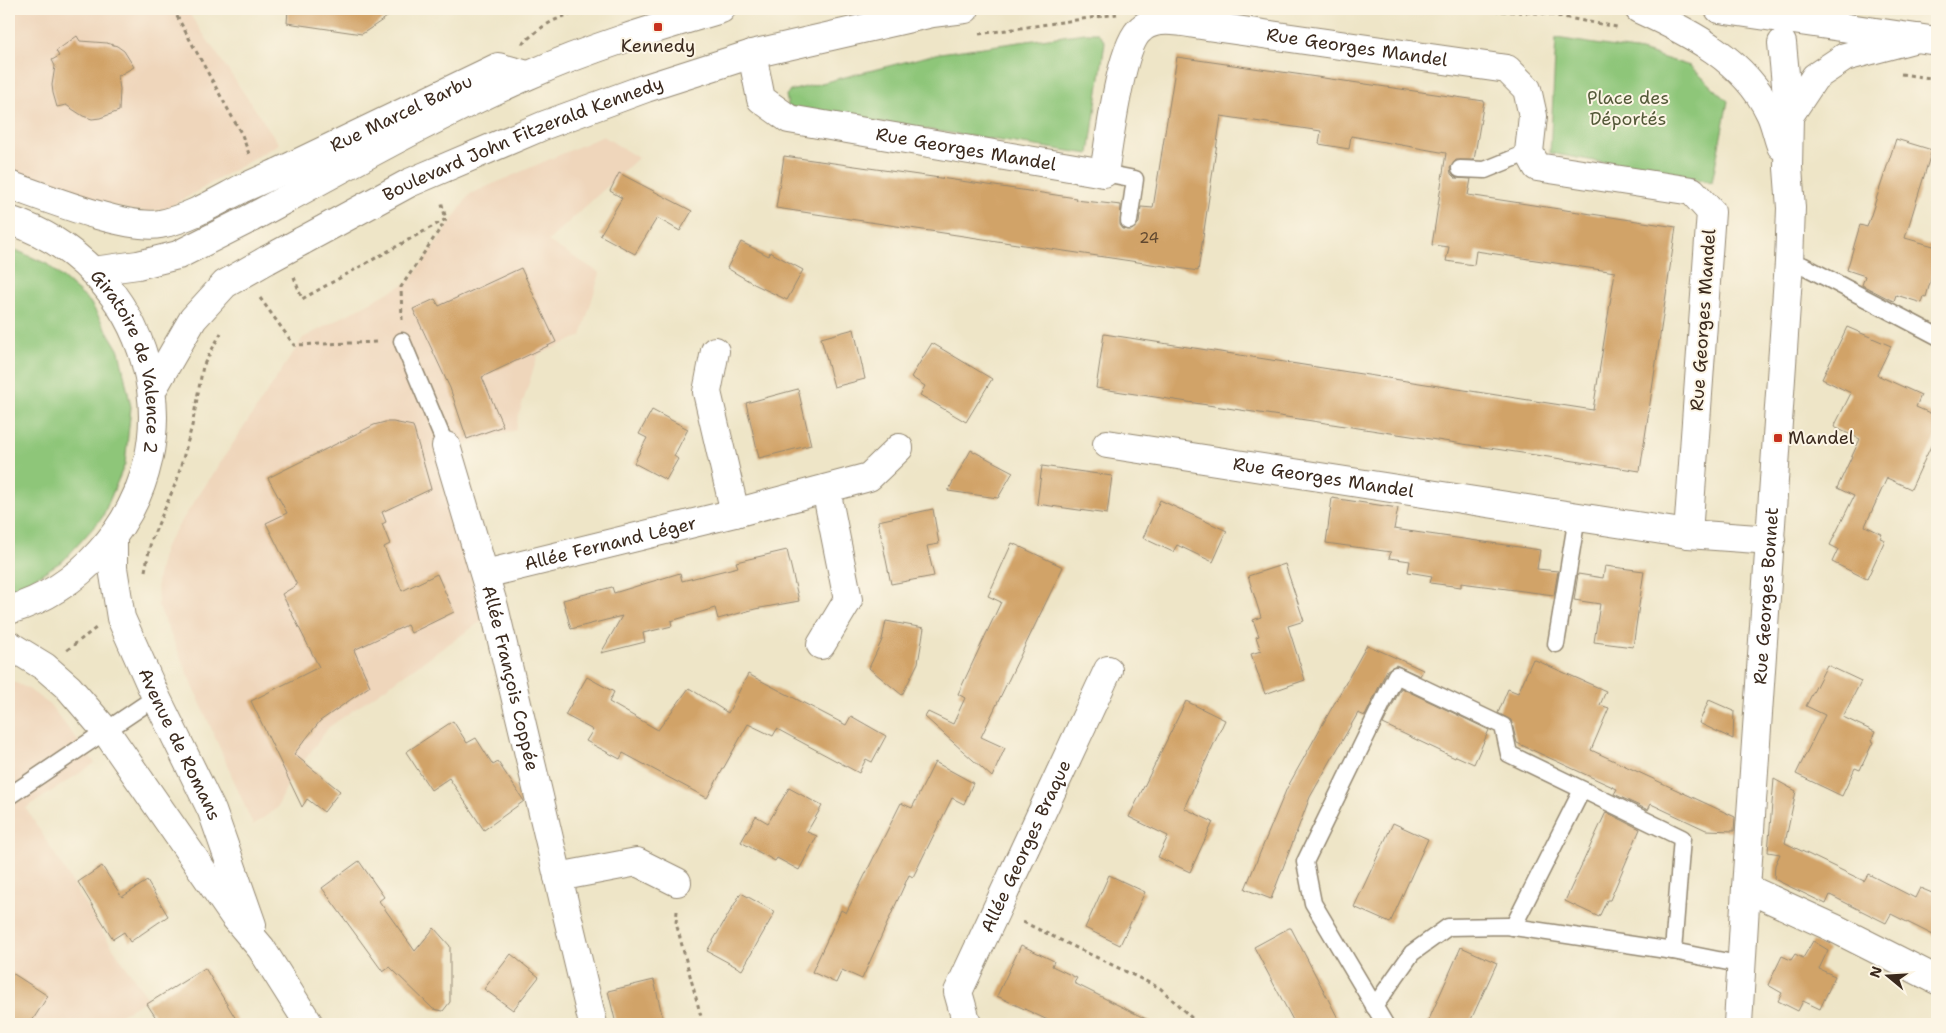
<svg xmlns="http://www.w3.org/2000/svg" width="1946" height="1033" viewBox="0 0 1946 1033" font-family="'Shantell Sans',sans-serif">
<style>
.built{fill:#efd6bb}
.green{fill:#8ec679;stroke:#64784c}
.building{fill:#d1a368}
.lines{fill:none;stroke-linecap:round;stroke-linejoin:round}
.service-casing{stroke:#948872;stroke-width:19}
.minor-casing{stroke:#948872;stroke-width:30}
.tertiary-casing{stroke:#948872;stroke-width:30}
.secondary-casing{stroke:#948872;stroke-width:30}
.primary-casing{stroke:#948872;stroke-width:30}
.path{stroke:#948872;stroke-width:3;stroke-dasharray:4 4;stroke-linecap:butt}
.service{stroke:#fff;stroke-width:16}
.minor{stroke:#fff;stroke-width:28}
.tertiary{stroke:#fff;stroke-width:28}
.secondary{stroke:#fff;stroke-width:28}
.primary{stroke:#fff;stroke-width:28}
.minor-bridge-casing{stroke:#948872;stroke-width:30;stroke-linecap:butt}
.primary-bridge-casing{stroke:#948872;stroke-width:30;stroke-linecap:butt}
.minor-bridge{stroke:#fff;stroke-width:28}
.primary-bridge{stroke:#fff;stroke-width:28}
.poi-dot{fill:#c8321e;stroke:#fcf5e5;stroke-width:2}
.labels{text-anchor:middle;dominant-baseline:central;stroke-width:4;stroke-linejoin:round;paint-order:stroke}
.number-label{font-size:15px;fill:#604830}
.poi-label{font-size:18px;fill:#3b2a1e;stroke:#fcf5e5}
.street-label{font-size:18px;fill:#3b2a1e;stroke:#fcf5e5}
.park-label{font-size:18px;fill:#545939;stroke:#fcf5e5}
</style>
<rect width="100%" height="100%" fill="#fcf5e5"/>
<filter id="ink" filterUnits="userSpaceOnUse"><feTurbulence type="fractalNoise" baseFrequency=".02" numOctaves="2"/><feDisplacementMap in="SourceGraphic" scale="10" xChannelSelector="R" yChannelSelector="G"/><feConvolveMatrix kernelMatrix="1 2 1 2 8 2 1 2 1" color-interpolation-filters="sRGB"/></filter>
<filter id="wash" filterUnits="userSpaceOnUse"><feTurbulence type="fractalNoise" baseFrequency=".0096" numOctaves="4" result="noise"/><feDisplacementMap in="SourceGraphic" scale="20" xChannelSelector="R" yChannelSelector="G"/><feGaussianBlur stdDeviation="1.12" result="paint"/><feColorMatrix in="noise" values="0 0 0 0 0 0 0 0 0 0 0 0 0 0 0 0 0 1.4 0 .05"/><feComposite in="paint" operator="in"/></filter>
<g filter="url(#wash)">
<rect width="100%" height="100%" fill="#eee5c7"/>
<g class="built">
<polygon points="9,9 186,9 279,144 168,208 147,212 125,209 9,172"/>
<polygon points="603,136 638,158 548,241 600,273 581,336 538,355 518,417 516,430 437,451 483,620 329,727 289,781 277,808 253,825 158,605 157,580 165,546 303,338 410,281 470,194"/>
<polygon points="9,680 27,688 50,705 95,763 26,808 109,942 148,999 105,1024 9,1024"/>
</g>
<g class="green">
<polygon points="1085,33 1098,33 1105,42 1089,154 798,110 788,106 786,95 790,91 940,53"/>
<polygon points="1556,38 1641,51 1690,66 1728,101 1712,182 1550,153"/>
<polygon points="9,247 47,264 90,302 119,351 131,407 125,464 102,518 64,560 15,590 9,591"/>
</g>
<g id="blocks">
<g class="building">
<polygon points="288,9 399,9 362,34 287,23"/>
<polygon points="77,36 80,41 107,43 117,46 124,51 134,67 118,76 120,89 119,111 100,118 92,119 83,116 66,105 57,107 53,93 52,85 55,66 52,60 59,56 56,51"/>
<polygon points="1177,57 1484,101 1474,160 1456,160 1450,168 1451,174 1455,178 1471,179 1468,195 1676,227 1640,471 1096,388 1104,334 1593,410 1615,272 1476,251 1474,265 1446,261 1449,247 1432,245 1446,153 1351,136 1349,149 1319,144 1321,131 1221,116 1198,271 776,208 784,156 954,180 1076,198 1075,200 1121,205 1120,225 1123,229 1132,230 1139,223 1141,207 1153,208"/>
<polygon points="1896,139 1932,150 1905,238 1937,247 1937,258 1926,297 1924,296 1922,303 1896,295 1894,301 1891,300 1862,285 1865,276 1847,270 1860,225 1867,227"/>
<polygon points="619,173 692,211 680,231 657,218 635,254 600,235 622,198 610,191"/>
<polygon points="741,242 769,256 770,252 803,270 787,300 754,284 727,268"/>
<polygon points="521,268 556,342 482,377 503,426 467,439 450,388 413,309 435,299 439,306"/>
<polygon points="1847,327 1891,346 1877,375 1921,395 1916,407 1937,416 1937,433 1911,489 1887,478 1865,526 1882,534 1880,538 1885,540 1867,579 1832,562 1838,549 1830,545 1854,496 1837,488 1860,439 1834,427 1851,393 1822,379"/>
<polygon points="854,329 865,379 834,387 821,338"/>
<polygon points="932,343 992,379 966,422 920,395 925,386 911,377"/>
<polygon points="798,389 811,445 759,458 746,403"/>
<polygon points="652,410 688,429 674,456 678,459 666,480 634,463 647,438 639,434"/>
<polygon points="385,422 393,422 413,426 431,489 382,512 386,522 382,524 390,544 384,547 402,591 437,574 454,612 411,633 407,625 354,650 370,686 320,721 294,754 340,791 324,812 307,799 302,807 251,701 319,667 282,594 297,585 266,523 287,513 268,478 374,425"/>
<polygon points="971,450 1013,472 998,498 948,491"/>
<polygon points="1042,466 1112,476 1107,514 1037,504"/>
<polygon points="1332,498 1398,508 1394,529 1540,550 1537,569 1558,571 1554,595 1461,583 1461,587 1430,583 1432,576 1408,572 1410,561 1389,558 1391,552 1326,543"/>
<polygon points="1160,500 1227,531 1213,562 1177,545 1173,552 1143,538"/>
<polygon points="933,509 939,544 927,546 934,576 891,584 878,521"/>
<polygon points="1012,543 1063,567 981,737 1005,748 992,777 925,717 928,712 953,724 965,698 958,694 1001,602 988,596"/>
<polygon points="787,550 799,601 755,609 718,619 715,608 671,621 672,626 643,633 645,642 601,653 622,616 571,629 563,600 612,587 614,593 680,573 682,581 738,567 736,562"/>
<polygon points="1285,564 1304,621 1288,626 1305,680 1265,694 1251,654 1261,651 1256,637 1259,636 1253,620 1261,617 1248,576"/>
<polygon points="1605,566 1644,571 1633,647 1594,642 1600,604 1574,600 1578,574 1603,578"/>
<polygon points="886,621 924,628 918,663 902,695 869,668 882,640"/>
<polygon points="1367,645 1423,670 1420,676 1396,665 1387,670 1365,716 1358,713 1310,797 1271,899 1245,889 1287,788"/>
<polygon points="1533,659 1606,691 1600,705 1609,708 1591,750 1735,817 1734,831 1706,830 1651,804 1648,810 1614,794 1617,789 1517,743 1511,720 1498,713 1508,689 1518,693"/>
<polygon points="1827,665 1861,681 1843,717 1875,732 1871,741 1873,742 1860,770 1855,768 1842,796 1796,774 1825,715 1806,706"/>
<polygon points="748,674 846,725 851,716 886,736 872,762 866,759 859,773 777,729 773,736 748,724 707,798 623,753 620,759 586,741 593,730 565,715 587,677 614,692 609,702 658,730 689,688 728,713"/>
<polygon points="1401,688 1489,730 1474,764 1456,756 1455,758 1383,724"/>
<polygon points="1709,700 1734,711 1733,739 1699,723"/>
<polygon points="1186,701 1225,720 1184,808 1213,822 1190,872 1158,857 1168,836 1129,817"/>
<polygon points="453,721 467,743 476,738 493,765 498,762 524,801 484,830 449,778 431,790 406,752"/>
<polygon points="935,762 973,783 964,804 952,798 913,877 909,875 862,979 842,970 836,983 812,972 841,910 846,913 901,803 912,808"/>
<polygon points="1774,779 1796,791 1785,843 1864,881 1868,874 1915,898 1920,888 1937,895 1937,937 1891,914 1886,923 1830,895 1826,904 1774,879 1775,865 1780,854 1768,852"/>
<polygon points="789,788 822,806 807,832 817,836 799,870 777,858 775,861 741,842 756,816 768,823"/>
<polygon points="1606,812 1640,829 1610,900 1607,900 1599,917 1565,901"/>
<polygon points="1393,823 1428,839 1390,923 1354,907"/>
<polygon points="359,861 384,897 379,901 415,951 434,928 450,946 450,1002 443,1011 433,1009 390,967 383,972 322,888"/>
<polygon points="102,866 122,897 147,881 168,916 130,942 124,932 113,939 78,882"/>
<polygon points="1109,875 1145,892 1120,945 1085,928"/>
<polygon points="741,893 775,912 742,970 707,951"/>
<polygon points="1289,928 1291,928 1341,1024 1295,1024 1254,947"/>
<polygon points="1813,941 1828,950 1819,969 1835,976 1820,1009 1803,1001 1798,1011 1778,1001 1782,993 1768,985 1782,956 1791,960 1795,954 1803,958"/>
<polygon points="1021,945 1054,961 1052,966 1077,978 1074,983 1156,1024 1056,1024 997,996"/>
<polygon points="1461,947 1497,963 1469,1024 1427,1024"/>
<polygon points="511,954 539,977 513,1010 484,989"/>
<polygon points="205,968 239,1024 160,1024 147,1004"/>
<polygon points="9,971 48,996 30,1024 9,1024"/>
<polygon points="654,980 664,1024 616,1024 608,991"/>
</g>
</g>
</g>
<g filter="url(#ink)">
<use href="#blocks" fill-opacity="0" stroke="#948872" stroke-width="1"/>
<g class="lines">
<defs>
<g id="service">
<polyline points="1460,169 1485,170 1529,152"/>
<polyline points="1104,173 1135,179 1129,221"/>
<polyline points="1789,262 1804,266 1937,336"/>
<polyline points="402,341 446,446"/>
<polyline points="1556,644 1577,517"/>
<polyline points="9,796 156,697"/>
<polyline points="1513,927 1582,790"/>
<polyline points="1374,1007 1412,953 1448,927 1507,926 1673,951 1743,965"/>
<polyline points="1385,1024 1313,903 1305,862 1396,675 1503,726 1509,754 1682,838 1673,951"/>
</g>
<g id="minor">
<path id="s1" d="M752,54l9,45 28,20 315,54c5,-29 16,-128 37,-144 3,-3 10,-6 14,-7 16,-4 37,2 53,4l299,43 20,20 6,27 -4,36 8,15 155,24 19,21 -23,322"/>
<path id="s2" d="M277,173l221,-106 29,8"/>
<path d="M9,185c35,12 117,45 151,39 28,-5 56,-22 81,-35"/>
<polyline points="715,351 707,392 735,513"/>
<path id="s3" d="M1107,444l581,90 83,6"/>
<path id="s4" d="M446,446l48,161 99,417"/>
<path id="s5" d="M485,574l250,-61 134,-36 30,-29"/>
<polyline points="821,645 848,600 826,489"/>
<polyline points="558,877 637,862 677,882"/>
<polyline points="1746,888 1836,929 1937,980"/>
<path id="s6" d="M967,1024l-9,-32 150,-322"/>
</g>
<g id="tertiary">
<path d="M1639,9c50,23 106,51 131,104 5,10 7,23 11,33"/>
<polyline points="1789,116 1815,77 1845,57 1917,38"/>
<path id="s7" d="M1738,1024l8,-136 43,-626 2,-54 -3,-40 1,-52 -7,-73"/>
</g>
<g id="secondary">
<path id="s8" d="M113,538v30l8,50 35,79 56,114 40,114"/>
<polyline points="9,645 45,667 69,688 105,730 234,916 261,948 309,1024"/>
</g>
<g id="primary">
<polyline points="1719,9 1937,41"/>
<path d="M286,199c79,-43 158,-87 241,-123 62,-28 129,-48 194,-67"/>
<path id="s9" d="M9,220c141,46 192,221 91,332 -24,27 -56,48 -91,58"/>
<path id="s10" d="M302,241l107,-58 136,-58 101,-37 106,-34 180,-41 33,-4"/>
<polyline points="93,271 138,265 178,255 251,218"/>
<polyline points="152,390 193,319 225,284 267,260"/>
</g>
</defs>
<use href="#service" class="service-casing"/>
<use href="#minor" class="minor-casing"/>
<use href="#tertiary" class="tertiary-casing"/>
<use href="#secondary" class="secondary-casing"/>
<use href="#primary" class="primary-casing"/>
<g class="path">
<polyline points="173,9 242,135 249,154"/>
<polyline points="1454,9 1540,13 1617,27"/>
<polyline points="979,34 1117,14"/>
<path d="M522,44c24,-22 35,-27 67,-35"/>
<polyline points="1901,74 1937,79"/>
<polyline points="294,277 302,299 446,219 441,201"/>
<polyline points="260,298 294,345 379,342"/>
<polyline points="402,320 401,287 446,220"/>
<polyline points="145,571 151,541 177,480 192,426 203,366 221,333"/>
<polyline points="67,650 96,628"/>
<polyline points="677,911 676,923 703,1024"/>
<polyline points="1023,922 1160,988 1198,1024"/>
</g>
<use href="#service" class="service"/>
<use href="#minor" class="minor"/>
<use href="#tertiary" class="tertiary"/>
<use href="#secondary" class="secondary"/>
<use href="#primary" class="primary"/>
<defs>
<polyline id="minor-bridge" points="241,189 277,173"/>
<g id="primary-bridge">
<polyline points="251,218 286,199"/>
<polyline points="267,260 302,241"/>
</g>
</defs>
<use href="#minor-bridge" class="minor-bridge-casing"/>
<use href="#primary-bridge" class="primary-bridge-casing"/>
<use href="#minor-bridge" class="minor-bridge"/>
<use href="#primary-bridge" class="primary-bridge"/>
</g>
</g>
<g class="poi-dot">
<rect x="653" y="22" width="10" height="10" rx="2.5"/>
<rect x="1773" y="433" width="10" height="10" rx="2.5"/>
</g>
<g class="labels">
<g class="number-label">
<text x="1149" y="238">24</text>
</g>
<g class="poi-label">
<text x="658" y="46">Kennedy</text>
<text x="1788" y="438" text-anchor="start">Mandel</text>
</g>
<g class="street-label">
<text stroke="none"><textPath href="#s1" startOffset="770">Rue Georges Mandel</textPath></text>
<text stroke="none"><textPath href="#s2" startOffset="138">Rue Marcel Barbu</textPath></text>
<text stroke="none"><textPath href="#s10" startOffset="244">Boulevard John Fitzerald Kennedy</textPath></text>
<text stroke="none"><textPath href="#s1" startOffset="260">Rue Georges Mandel</textPath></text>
<text transform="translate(1703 320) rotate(-86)">Rue Georges Mandel</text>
<text stroke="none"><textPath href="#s9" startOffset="199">Giratoire de Valence 2</textPath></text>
<text stroke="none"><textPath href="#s3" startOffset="219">Rue Georges Mandel</textPath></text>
<text stroke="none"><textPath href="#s5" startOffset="129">Allée Fernand Léger</textPath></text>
<text stroke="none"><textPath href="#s7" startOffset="429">Rue Georges Bonnet</textPath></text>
<text stroke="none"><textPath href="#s4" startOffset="241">Allée François Coppée</textPath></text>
<text stroke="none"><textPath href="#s8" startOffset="220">Avenue de Romans</textPath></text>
<text stroke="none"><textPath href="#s6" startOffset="194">Allée Georges Braque</textPath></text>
</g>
<g class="park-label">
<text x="1628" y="98">Place des<tspan x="1628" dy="21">Déportés</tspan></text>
</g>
</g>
<rect width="1946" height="1033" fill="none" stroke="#fcf5e5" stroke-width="30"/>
<g transform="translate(1888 976) rotate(288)" stroke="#fcf5e5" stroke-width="4" paint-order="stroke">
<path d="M0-4L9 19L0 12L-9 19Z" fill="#3b2a1e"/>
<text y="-8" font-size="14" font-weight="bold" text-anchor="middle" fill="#3b2a1e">N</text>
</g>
</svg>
